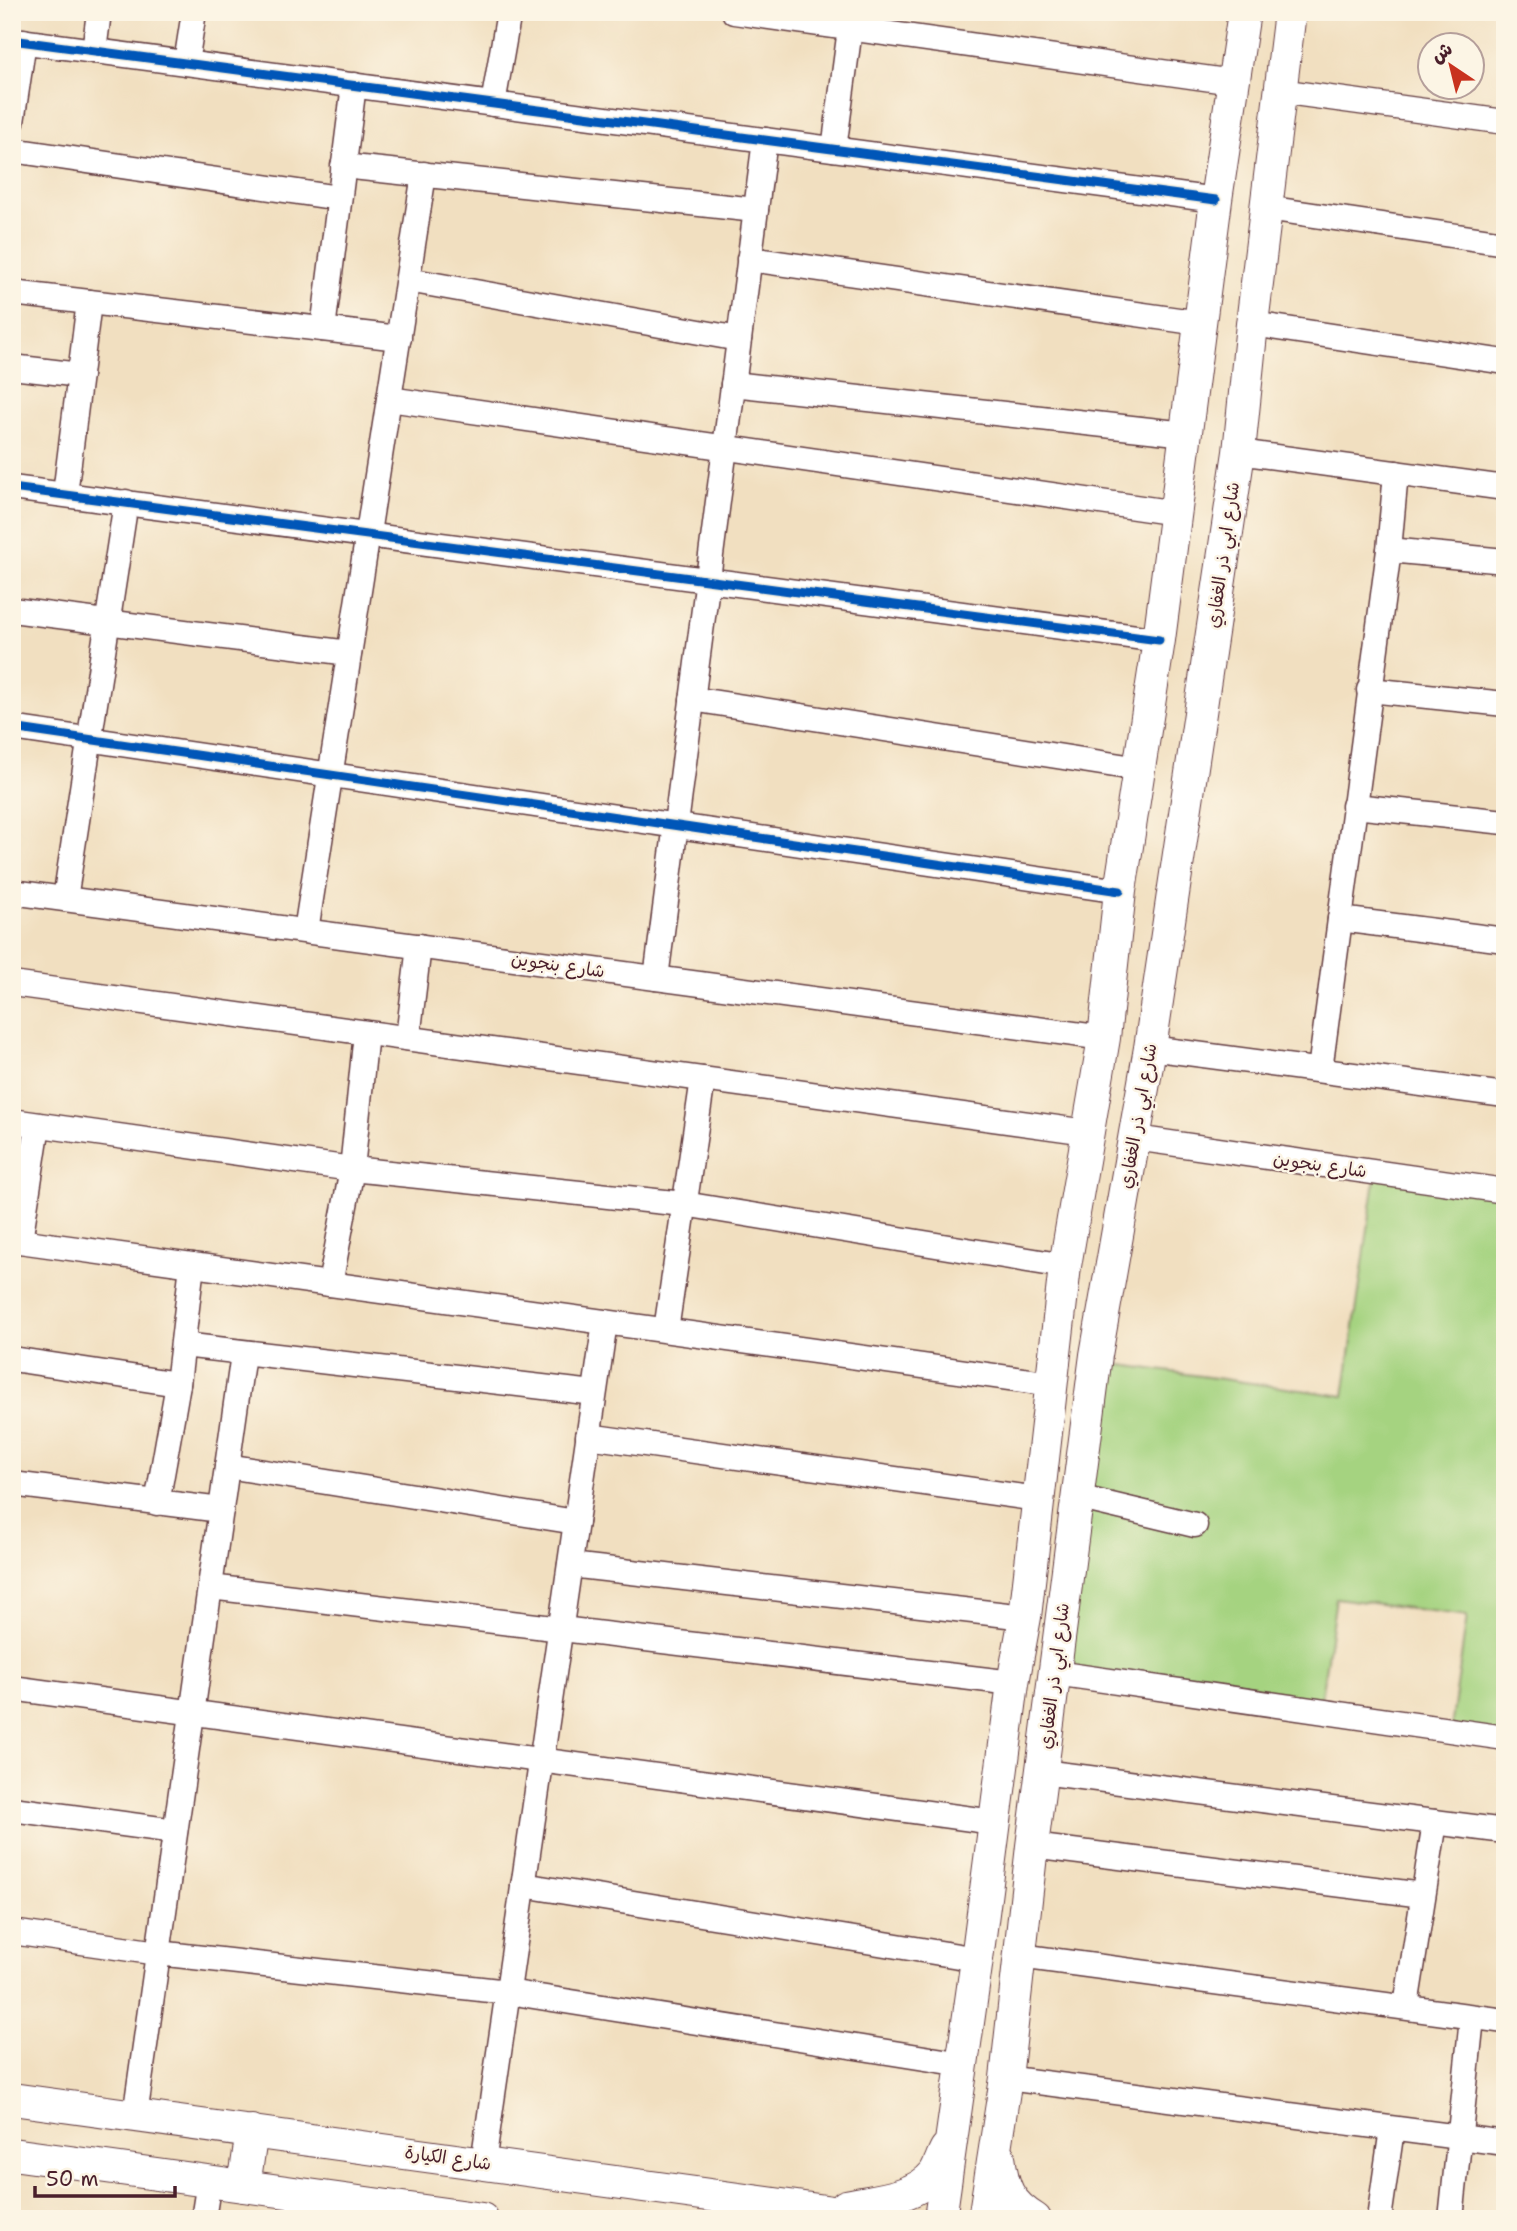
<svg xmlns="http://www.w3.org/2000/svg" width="1517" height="2231" viewBox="0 0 1517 2231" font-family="'Shantell Sans','Playpen Sans Arabic',sans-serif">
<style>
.green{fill:#a5d380;stroke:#787956;stroke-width:2}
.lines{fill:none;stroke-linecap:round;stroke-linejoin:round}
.minor-casing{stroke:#633c41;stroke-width:27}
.major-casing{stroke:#633c41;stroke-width:34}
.minor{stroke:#fff;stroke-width:24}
.major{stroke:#fff;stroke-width:32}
.cycleway-casing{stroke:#fcf5e5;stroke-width:13}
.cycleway{stroke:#0057b8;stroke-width:9}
.labels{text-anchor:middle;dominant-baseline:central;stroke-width:5;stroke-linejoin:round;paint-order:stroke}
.street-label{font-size:18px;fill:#4a1f2b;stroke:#fcf5e5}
</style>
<rect width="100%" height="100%" fill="#fcf5e5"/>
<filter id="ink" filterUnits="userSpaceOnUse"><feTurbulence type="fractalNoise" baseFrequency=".0143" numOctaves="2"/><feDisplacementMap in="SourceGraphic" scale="14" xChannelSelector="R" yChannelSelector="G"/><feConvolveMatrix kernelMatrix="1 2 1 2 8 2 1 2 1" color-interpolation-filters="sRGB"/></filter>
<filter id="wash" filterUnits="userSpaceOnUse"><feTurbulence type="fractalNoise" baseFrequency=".00686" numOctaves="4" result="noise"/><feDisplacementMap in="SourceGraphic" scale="28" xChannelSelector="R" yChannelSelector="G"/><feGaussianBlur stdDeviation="1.57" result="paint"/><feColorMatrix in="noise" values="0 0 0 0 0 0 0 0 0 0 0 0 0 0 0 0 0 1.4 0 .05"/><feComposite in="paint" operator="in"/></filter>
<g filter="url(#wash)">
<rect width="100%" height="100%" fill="#f1dfc0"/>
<polygon class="green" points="1376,1173 1505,1191 1505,1308 1500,1342 1505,1344 1505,1736 1451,1728 1467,1616 1336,1598 1319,1712 1061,1676 1107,1363 1344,1396"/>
</g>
<g filter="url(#ink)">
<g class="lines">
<defs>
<g id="minor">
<polyline points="734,12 1233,82"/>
<polyline points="12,40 1216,200"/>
<polyline points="94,51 99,12"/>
<polyline points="186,63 194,12"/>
<polyline points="1279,91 1505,122"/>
<polyline points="493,104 509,12"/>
<polyline points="12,122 24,41"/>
<polyline points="834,149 852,14"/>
<polyline points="12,150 339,198"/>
<polyline points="343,166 756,210"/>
<polyline points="1266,208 1505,243"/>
<polyline points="749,259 1200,323"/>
<polyline points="408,280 739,339"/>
<polyline points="12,293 399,338"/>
<polyline points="1252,324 1505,362"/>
<polyline points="323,329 354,85"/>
<polyline points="12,367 80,375"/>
<polyline points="733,384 1186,434"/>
<polyline points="389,399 1176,513"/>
<polyline points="1239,452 1505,488"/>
<polyline points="12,488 1159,640"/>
<polyline points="65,494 89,302"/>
<polyline points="1389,550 1505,561"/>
<polyline points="12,610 349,653"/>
<polyline points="1369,690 1505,704"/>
<polyline points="692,699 1140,769"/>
<polyline points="12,728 1120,891"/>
<polyline points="1354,806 1505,822"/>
<polyline points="12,892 1104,1038"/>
<polyline points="65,899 126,502"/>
<polyline points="1340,919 1505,940"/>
<polyline points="306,931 424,174"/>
<polyline points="656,978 765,140"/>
<polyline points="12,984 1087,1132"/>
<polyline points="408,1038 419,946"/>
<polyline points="1150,1048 1505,1095"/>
<polyline points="1320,1070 1389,550 1396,473"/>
<polyline points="12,1121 352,1169 684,1204 1065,1266"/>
<polyline points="1135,1138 1505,1191"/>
<polyline points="12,1240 1052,1384"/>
<polyline points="20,1241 38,1125"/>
<polyline points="330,1284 352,1169 366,1033"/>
<polyline points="666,1330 703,1079"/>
<polyline points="183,1345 594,1393"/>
<polyline points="12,1359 178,1384"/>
<polyline points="588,1436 1038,1499"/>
<polyline points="227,1466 576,1522"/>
<polyline points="12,1484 221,1510"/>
<polyline points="1077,1497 1195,1525"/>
<polyline points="157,1503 178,1384 192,1265"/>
<polyline points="570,1565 1025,1617"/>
<polyline points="210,1587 1013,1683"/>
<polyline points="1055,1673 1505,1738"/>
<polyline points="12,1688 994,1822"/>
<polyline points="1042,1772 1505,1831"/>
<polyline points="12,1809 175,1831"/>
<polyline points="1032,1846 1423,1895"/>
<polyline points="523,1885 977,1959"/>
<polyline points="12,1932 158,1953 508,1992 963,2064"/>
<polyline points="1020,1956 1505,2021"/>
<polyline points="1406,2006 1435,1822"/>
<polyline points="1006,2078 1505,2143"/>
<polyline points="135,2116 243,1354"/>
<polyline points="483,2163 605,1322"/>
<polyline points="203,2219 209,2181"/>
<polyline points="1379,2219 1392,2129"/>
<polyline points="1451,2219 1472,2018"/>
</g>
<g id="major">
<polyline points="12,2099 883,2219"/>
<polyline points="12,2154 482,2219"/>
<path d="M999,2157c4,30 9,46 36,62"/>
<polyline points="244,2186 252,2131"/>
<path d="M846,2206c28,-6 69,-8 88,-32 5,-7 8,-18 12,-25"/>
<polyline points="940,2219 977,1959 1013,1683 1025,1617 1065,1266 1104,1038 1120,891 1159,640 1216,200 1244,12"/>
<polyline points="984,2219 1006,2078 1032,1846 1096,1355 1150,1048 1239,452 1252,324 1290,12"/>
</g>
</defs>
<use href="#minor" class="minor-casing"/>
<use href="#major" class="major-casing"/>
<use href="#minor" class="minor"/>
<use href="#major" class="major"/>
<defs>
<g id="cycleway">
<polyline points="12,40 1216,200"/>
<polyline points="12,488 1159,640"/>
<polyline points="12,728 1120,891"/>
</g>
</defs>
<use href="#cycleway" class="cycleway-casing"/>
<use href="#cycleway" class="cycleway"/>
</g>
</g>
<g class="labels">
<g class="street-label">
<text transform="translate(1223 555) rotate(-82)">شارع ابي ذر الغفاري</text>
<text transform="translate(558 965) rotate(8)">شارع بنجوين</text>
<text transform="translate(1138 1116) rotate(-80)">شارع ابي ذر الغفاري</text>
<text transform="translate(1320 1165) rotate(8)">شارع بنجوين</text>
<text transform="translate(1054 1676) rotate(-83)">شارع ابي ذر الغفاري</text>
<text transform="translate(448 2158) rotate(8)">شارع الكيارة</text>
</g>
</g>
<rect width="1517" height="2231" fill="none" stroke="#fcf5e5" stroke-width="42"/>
<g transform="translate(1451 66) rotate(325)"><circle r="33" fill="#fcf5e5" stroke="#b59f9b" stroke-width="2"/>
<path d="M0-5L12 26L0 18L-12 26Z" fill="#c8321e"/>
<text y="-10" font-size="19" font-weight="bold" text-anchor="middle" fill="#4a1f2b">ش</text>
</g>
<path d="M35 2186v10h140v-10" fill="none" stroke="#4a1f2b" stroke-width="3.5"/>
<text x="46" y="2186" font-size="21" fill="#4a1f2b" stroke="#fcf5e5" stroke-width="5" paint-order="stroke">50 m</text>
</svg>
